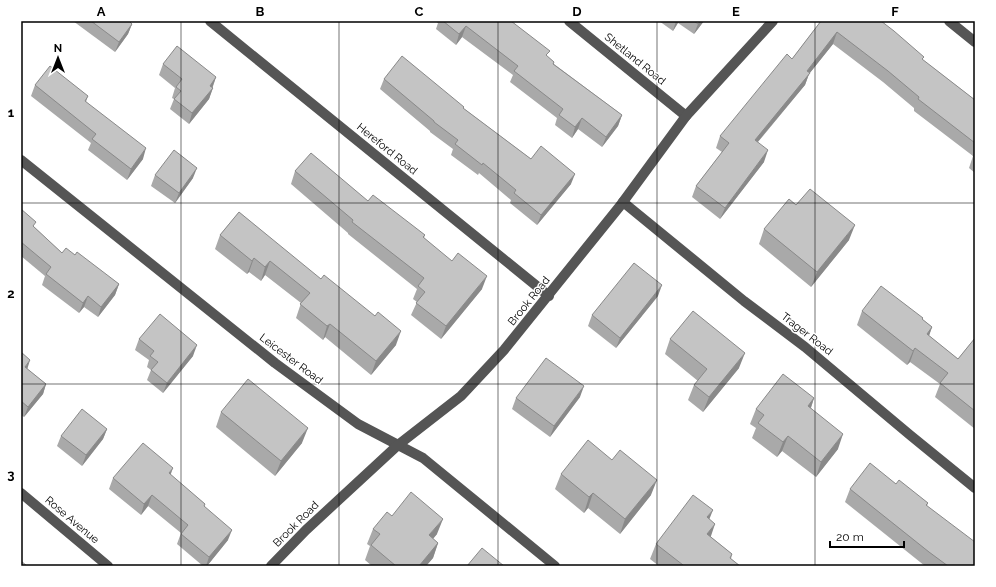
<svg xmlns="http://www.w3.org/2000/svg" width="996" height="587" viewBox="0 0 996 587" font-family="Raleway,sans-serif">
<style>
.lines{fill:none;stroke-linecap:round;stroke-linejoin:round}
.minor{stroke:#555;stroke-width:10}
.wall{fill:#a9a9a9}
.shaded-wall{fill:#898989}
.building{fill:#c4c4c4;stroke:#898989}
.grid{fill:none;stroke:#000;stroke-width:1;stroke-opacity:0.55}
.labels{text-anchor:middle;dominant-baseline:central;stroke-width:3;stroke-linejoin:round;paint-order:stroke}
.street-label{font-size:11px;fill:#000;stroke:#fff}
.neatline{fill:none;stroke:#000;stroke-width:1.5}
.grid-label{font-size:13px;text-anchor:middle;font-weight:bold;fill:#000}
</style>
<rect width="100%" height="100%" fill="#fff"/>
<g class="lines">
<g class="minor">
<polyline points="210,21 549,296"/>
<polyline points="569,21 686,116"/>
<polyline points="949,21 975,42"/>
<polyline points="21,160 275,363 358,424 423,458 555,566"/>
<polyline points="623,202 744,301 805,347 910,435 975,488"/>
<polyline points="21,493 108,566"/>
<polyline points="271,566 306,530 398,445 461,396 504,350 620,206 686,116 773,21"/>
</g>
</g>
<g class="wall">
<polygon points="73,21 129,21 132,24 128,34 115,52"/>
<polygon points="435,21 511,21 547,57 554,62 554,64 622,115 618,126 602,147 578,129 572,138 555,125 557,118 510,82 513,75 462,37 456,45 436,29 438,23"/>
<polygon points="659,21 704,21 694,34 678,23 673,31"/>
<polygon points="821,21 923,60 975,100 975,173 969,168 973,156 914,111 914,108 883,82 833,44 809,74 805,85 758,142 764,162 720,219 692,197 696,186 722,152 716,148 720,136 792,59"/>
<polygon points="163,64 216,77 209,99 189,124 170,109 174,99 172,98 175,88 159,75"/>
<polygon points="384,79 463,108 531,159 571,184 537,225 510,203 511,200 479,173 478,175 451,155 453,149 430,132 430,131 380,89"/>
<polygon points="35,85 88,96 86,102 143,159 127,180 88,150 91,143 31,96"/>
<polygon points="295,171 368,201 425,235 424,238 482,289 441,339 411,315 417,302 413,299 417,289 348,234 348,233 291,184"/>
<polygon points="155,175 193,178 175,203 151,186"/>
<polygon points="796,205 849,240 811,287 759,244 764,229"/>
<polygon points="21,209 34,227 62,253 75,255 119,284 115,295 98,317 84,307 79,313 42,285 45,276 21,256"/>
<polygon points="239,212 396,345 371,375 325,337 323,340 296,318 301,303 265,275 261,281 249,272 247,274 215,249 220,235"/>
<polygon points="658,296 616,348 588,326 592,315"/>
<polygon points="862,311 923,318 922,319 932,327 929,336 958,359 975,338 975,429 935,397 940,384 910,362 907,365 857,325"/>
<polygon points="139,339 193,356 163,393 147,380 151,370 147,367 149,360 135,350"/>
<polygon points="670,339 739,368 703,412 688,400 694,385 698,381 665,354"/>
<polygon points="21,352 27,369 46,384 43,394 24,417 21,415"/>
<polygon points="580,397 550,437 512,409 516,398"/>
<polygon points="814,398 811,408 838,449 816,477 782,451 777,457 752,438 756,428 750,424 756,409"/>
<polygon points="221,412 302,443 275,476 216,427"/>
<polygon points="107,429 103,439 82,466 57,446 61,436"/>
<polygon points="561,474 651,495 620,534 588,508 584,513 555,489"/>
<polygon points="170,475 205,504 204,507 228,540 207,566 203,566 177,544 181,533 148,506 141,515 109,489 113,478"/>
<polygon points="896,484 928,503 927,506 975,566 925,566 845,502 850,489"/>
<polygon points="392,516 437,534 433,539 438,543 433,558 426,566 372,566 365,560 370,546 367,544 373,529"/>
<polygon points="709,519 711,537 732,554 731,559 740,566 659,566 650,559 656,544"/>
</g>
<g class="shaded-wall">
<polygon points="676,21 679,21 673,31"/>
<polygon points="700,21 704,21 694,34 698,24"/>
<polygon points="132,24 128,34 115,52 119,42"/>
<polygon points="466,26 462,37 456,45 459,34"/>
<polygon points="837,32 833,44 809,74 805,85 750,151 755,140"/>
<polygon points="216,77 212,88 210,86"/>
<polygon points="213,88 209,99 189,124 192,113"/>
<polygon points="622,115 618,126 602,147 606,137"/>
<polygon points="582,118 578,129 572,138 575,127"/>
<polygon points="146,148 143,159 127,180 131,169"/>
<polygon points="768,150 764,162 720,219 725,208"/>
<polygon points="197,168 193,178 175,203 179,193"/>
<polygon points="575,174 571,184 537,225 541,215"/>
<polygon points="855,225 849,240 811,287 817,272"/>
<polygon points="254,258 249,272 247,274 252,261"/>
<polygon points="270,261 265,275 261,281 265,267"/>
<polygon points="487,276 482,289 441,339 446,326"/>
<polygon points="119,284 115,295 98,317 101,307"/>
<polygon points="662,285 658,296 616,348 620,338"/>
<polygon points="88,296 84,307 79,313 83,303"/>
<polygon points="330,324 325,337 323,340 327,326"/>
<polygon points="932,327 927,341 927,334"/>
<polygon points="401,331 396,345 371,375 376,361"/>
<polygon points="197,345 193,356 163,393 167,383"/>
<polygon points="915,348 910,362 907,365 913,351"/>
<polygon points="745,353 739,368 703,412 709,397"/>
<polygon points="30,360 27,370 25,367"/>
<polygon points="46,384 43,394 24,417 28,407"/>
<polygon points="584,386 580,397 550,437 554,426"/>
<polygon points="814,398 809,413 808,406"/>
<polygon points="308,428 302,443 275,476 281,461"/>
<polygon points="107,429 103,439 82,466 86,455"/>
<polygon points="843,434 838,449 816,477 821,462"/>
<polygon points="788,436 782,451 777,457 783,442"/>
<polygon points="173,468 169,479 169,473"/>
<polygon points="657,480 651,495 620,534 625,519"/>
<polygon points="593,493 588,508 584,513 589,497"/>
<polygon points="152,495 148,506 141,515 144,504"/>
<polygon points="713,510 707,525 707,517"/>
<polygon points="443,519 437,534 423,550 429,535"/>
<polygon points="715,524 710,539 707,534"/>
<polygon points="232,530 228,540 207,566 206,566 209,557"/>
<polygon points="438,543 433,558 426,566 419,566"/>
</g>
<g class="building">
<polygon points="91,21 129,21 132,24 119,42"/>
<polygon points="443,21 511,21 550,51 546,55 554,62 553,64 622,115 606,137 582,118 575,127 559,115 563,109 514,71 518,66 466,26 459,34"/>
<polygon points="694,21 700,21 698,24"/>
<polygon points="821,21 881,21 894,31 924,57 922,59 975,100 975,143 918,99 919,97 888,71 837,32 807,71 810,73 755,140 768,150 725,208 696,186 729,143 720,136 787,54 792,59"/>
<polygon points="177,46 216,77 210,86 213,88 192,113 174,99 181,91 176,87 182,79 163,64"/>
<polygon points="402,56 464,107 463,108 531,159 541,146 575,174 541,215 514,193 516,190 483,163 482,165 455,144 458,140 434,122 434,121 384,79"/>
<polygon points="50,66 88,96 85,101 146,148 131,169 92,139 96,134 35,85"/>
<polygon points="174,150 197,168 179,193 155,175"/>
<polygon points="311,153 368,201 373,195 425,235 423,237 452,261 458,253 487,276 446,326 416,303 425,292 418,286 424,278 352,222 353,220 295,171"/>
<polygon points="975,153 975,158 973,156"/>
<polygon points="810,189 855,225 817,272 764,229 789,199 796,205"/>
<polygon points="21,209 36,222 33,226 62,253 66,248 75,255 77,252 119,284 101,307 88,296 83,303 46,274 51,267 21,242"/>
<polygon points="239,212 321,279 324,275 375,316 378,312 401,331 376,361 330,324 327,326 300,304 310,293 270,261 265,267 254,258 252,261 220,235"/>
<polygon points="634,263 662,285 620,338 592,315"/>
<polygon points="881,286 923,318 922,319 932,327 927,334 958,359 975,338 975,411 940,383 948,373 915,348 913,351 862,311"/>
<polygon points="693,311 745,353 709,397 694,385 707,369 670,339"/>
<polygon points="160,314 197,345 167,383 151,370 158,362 150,356 154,351 139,339"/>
<polygon points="21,352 30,360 25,367 46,384 28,407 21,401"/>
<polygon points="546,358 584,386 554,426 516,398"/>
<polygon points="783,374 814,398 808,406 843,434 821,462 788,436 783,442 758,423 764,415 756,409"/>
<polygon points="248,379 308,428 281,461 221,412"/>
<polygon points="82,409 107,429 86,455 61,436"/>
<polygon points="588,440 612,460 620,450 657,480 625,519 593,493 589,497 561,474"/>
<polygon points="143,443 173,468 169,473 205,504 204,506 232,530 209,557 181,534 188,525 152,495 144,504 113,478"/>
<polygon points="870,463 896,484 899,480 928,503 926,505 975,542 975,566 948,566 929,552 850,489"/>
<polygon points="411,492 443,519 429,535 438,543 419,566 396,566 371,545 380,534 373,529 387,512 392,516"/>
<polygon points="693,495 713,510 707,517 715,524 707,534 732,554 730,558 740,566 682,566 683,565 656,544"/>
<polygon points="482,548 504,566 467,566"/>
<polygon points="21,561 27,566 21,566"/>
</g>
<path class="grid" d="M181,21v545M339,21v545M498,21v545M657,21v545M815,21v545M21,203h954M21,384h954"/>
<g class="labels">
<g class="street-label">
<text transform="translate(635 59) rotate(39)">Shetland Road</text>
<text transform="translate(387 149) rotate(39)">Hereford Road</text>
<text transform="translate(529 301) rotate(-51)">Brook Road</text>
<text transform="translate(807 334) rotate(38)">Trager Road</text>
<text transform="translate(291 359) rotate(37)">Leicester Road</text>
<text transform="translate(72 520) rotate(40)">Rose Avenue</text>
<text transform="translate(296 524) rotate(-45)">Brook Road</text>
</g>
</g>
<rect width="996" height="587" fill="none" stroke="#ffffff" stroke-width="44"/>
<g transform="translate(58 58)" stroke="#ffffff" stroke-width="3" paint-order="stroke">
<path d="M0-3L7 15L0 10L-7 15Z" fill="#000000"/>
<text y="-6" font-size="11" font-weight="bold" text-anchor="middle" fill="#000000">N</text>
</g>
<path d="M830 541v6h74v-6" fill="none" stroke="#000000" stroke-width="2"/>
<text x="836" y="541" font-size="12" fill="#000000" stroke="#ffffff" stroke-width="3" paint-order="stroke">20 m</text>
<rect x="22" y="22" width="952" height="543" class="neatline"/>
<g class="grid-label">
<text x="101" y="16">A</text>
<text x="260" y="16">B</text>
<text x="419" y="16">C</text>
<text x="577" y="16">D</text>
<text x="736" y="16">E</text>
<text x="895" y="16">F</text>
<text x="11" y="117">1</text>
<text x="11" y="298">2</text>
<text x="11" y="479">3</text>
</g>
</svg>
